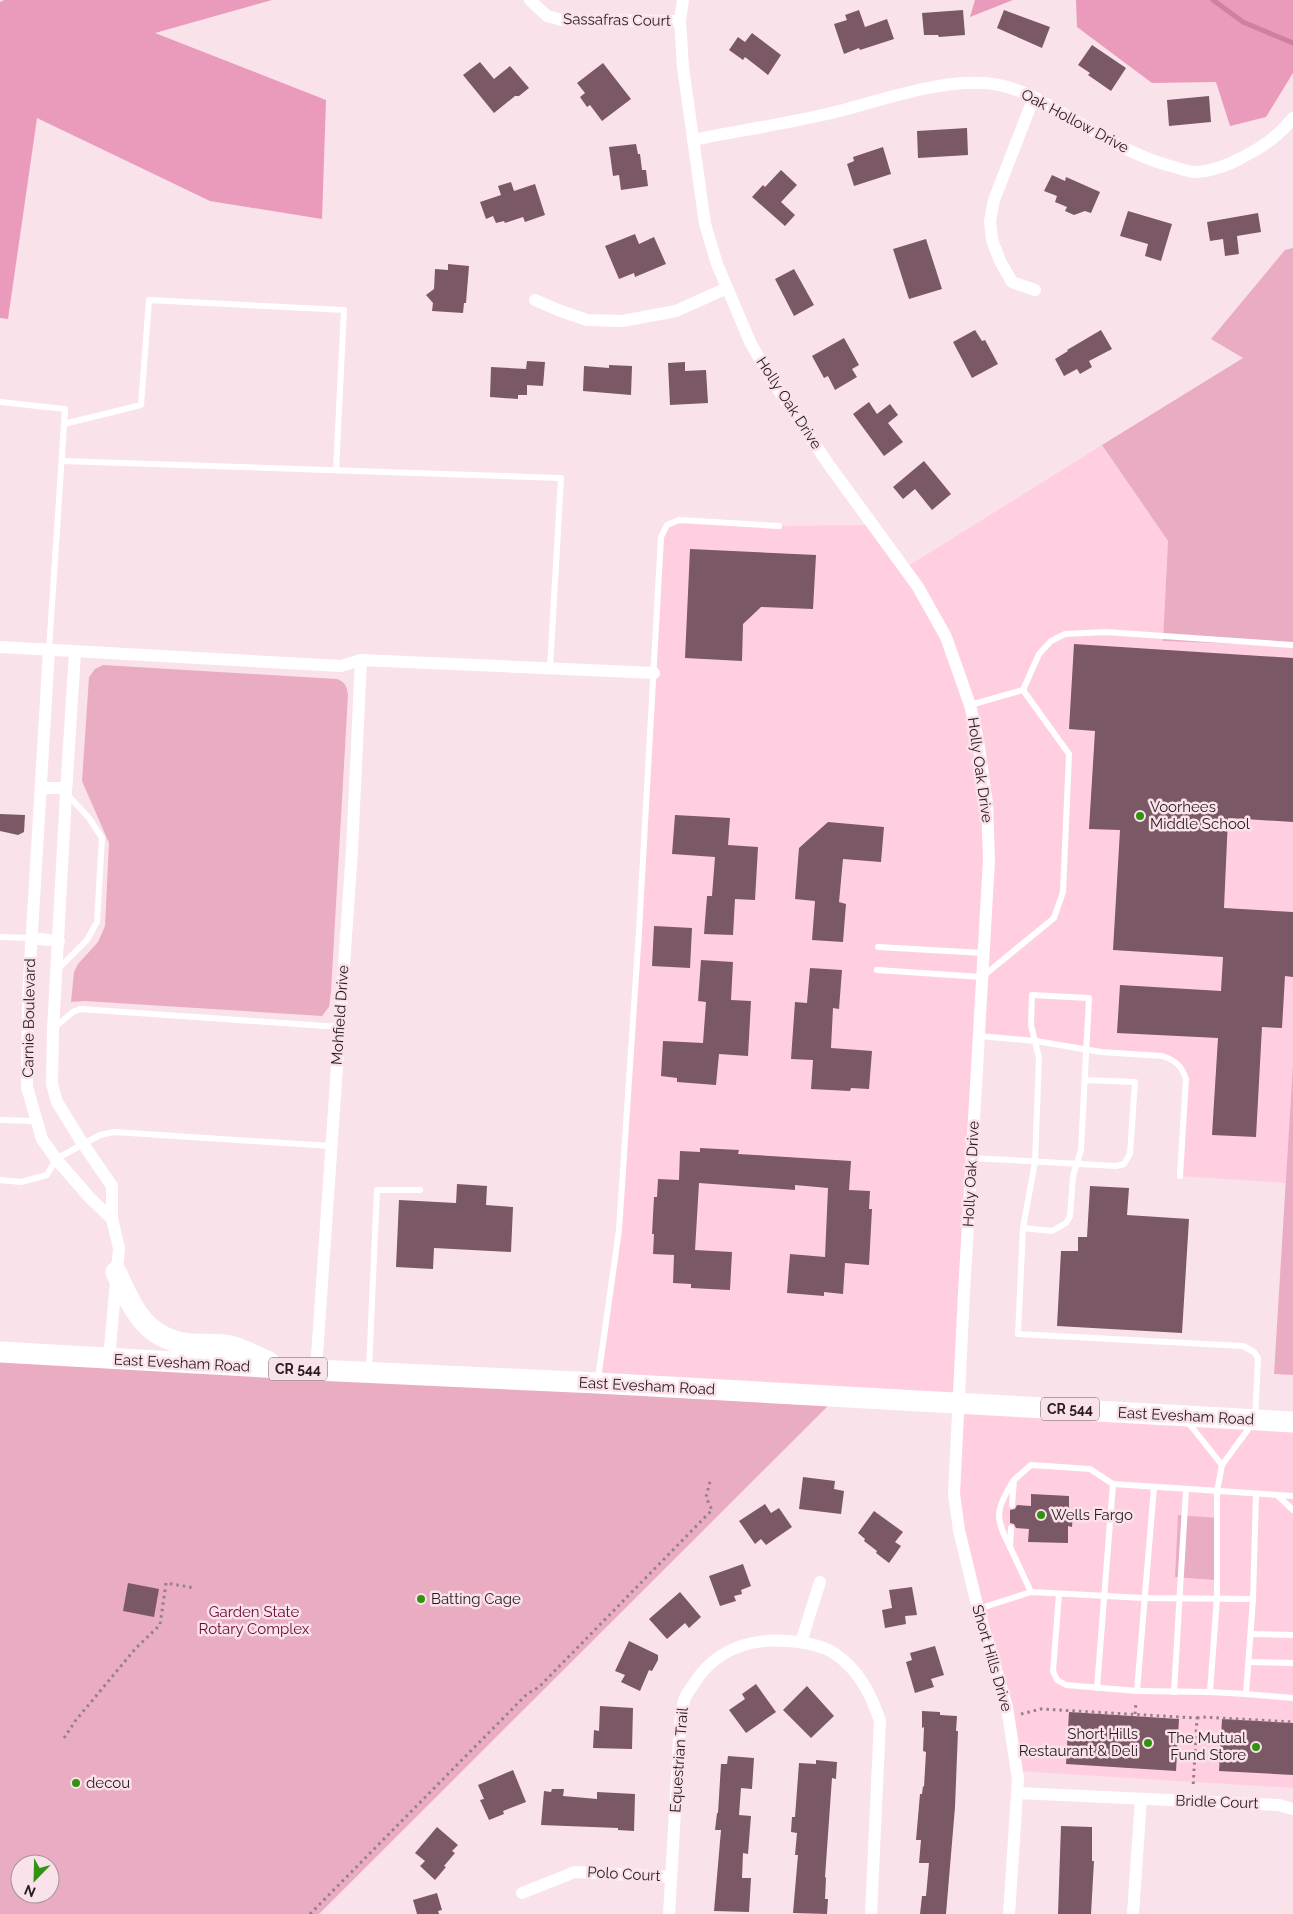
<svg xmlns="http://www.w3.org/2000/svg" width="1293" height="1914" viewBox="0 0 1293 1914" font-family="Raleway,sans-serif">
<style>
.built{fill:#ffcfe1}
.green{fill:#eaacc3;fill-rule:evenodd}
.forest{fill:#ea9aba}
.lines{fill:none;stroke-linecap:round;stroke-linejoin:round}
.stream{stroke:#ce809f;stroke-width:5}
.building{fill:#7a5865}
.path{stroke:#948187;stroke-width:3;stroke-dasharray:2.5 4;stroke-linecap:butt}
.lane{stroke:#fff;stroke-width:6}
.street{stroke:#fff;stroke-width:12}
.primary{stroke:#fff;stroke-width:21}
.poi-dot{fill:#339311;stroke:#fae2ea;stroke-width:2}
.labels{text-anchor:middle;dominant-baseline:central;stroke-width:5;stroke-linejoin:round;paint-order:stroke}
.shield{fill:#fae2ea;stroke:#68575d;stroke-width:1}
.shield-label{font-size:14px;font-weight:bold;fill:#291b20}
.street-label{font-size:15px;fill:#291b20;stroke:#fae2ea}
.poi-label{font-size:15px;fill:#291b20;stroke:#fae2ea;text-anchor:start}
.park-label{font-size:15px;fill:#68093d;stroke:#fae2ea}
</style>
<rect width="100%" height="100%" fill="#fae2ea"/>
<polygon class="built" points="1102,445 1168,541 1163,641 1293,646 1293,1064 1286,1183 1180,1176 1186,1079 1171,1059 979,1036 958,1403 1293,1422 1293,1788 1017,1771 959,1530 958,1403 597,1383 619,1230 661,537 670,523 779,526 873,525 905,568"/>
<g class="green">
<polygon points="1293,248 1293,646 1163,641 1168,541 1102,445 1243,358 1211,339 1285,250"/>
<path d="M103,665l234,14c8,3 10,7 11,16l-17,297 -2,15 -7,9 -237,-15 -14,1 3,-30 4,-8 20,-22 7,-16 4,-83 -27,-62 7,-104 6,-8z"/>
<polygon points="1293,1064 1293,1375 1274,1374"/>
<path d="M0,1352l838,44 -519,518h-319zM20,1864h30v30h-30z"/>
<polygon points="1178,1515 1218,1518 1215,1580 1175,1577"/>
</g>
<g class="forest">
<polygon points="4,0 272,0 155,33 326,100 322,219 210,201 37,118 8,319 0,318 0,2"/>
<polygon points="975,0 1013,0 970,17"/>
<polygon points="1076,0 1293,0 1293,73 1266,117 1230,126 1216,82 1152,83 1077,27"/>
</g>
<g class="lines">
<polyline class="stream" points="1213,0 1243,22 1293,43"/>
</g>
<g class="building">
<polygon points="859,10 865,27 887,19 894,39 860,50 859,48 844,54 834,24 847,20 845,15"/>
<polygon points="963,10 965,35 939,37 938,35 924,35 922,13"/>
<polygon points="1004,10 1050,27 1042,48 997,28"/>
<polygon points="752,33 781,55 768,75 745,57 743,60 729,50 738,37 745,42"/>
<polygon points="1092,45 1126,68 1111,91 1088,75 1090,73 1078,65"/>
<polygon points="480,62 494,79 510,66 529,88 519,96 515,96 494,113 463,75"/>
<polygon points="603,63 631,99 602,121 590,105 587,107 580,97 585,93 577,83"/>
<polygon points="1209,96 1211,122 1169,126 1167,100"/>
<polygon points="967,128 968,155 918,158 917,131"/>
<polygon points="636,144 638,154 640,154 642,170 646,170 648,186 621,190 619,175 613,176 609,147"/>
<polygon points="883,147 891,174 854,186 847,164 854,161 853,157"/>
<polygon points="781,170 797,185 781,202 795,215 785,226 752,197 763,185 765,187"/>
<polygon points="1052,175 1065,181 1066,177 1100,192 1091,213 1085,211 1074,215 1065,211 1067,207 1055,202 1057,196 1044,191"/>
<polygon points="511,182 514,191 535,184 545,215 525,222 523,217 505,223 504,221 496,223 493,216 486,219 480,202 501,195 498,186"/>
<polygon points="1128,211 1172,224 1161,261 1145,256 1148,244 1120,236"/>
<polygon points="1258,213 1261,232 1237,236 1239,254 1225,256 1223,239 1210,241 1207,222"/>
<polygon points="635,234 639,244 654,237 666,264 635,277 634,273 619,279 605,246"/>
<polygon points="926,239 942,289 909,299 893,249"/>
<polygon points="448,264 469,266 466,303 464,303 463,313 432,311 433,303 426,295 434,289 435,269 448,270"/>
<polygon points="794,269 814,305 794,316 775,279"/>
<polygon points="975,330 982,341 985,340 998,364 972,378 953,342"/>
<polygon points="1101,330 1112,349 1089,361 1092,367 1080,374 1077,369 1064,376 1055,359 1068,351 1067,350"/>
<polygon points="844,338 859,365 852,369 857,377 835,390 828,376 824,378 812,356"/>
<polygon points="527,361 545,362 543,386 527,385 527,395 518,395 518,399 490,397 491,367 526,369"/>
<polygon points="685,362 685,371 706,370 708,403 670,405 668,363"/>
<polygon points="609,365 632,366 631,395 583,391 584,366 609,368"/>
<polygon points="869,402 877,414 890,404 898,415 888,423 903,442 884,456 853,414"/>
<polygon points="924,461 951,494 932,510 915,489 903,499 893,487"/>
<polygon points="690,549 816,555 813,609 761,607 743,624 742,661 685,658"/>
<polygon points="1074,644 1293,658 1293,822 1228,818 1224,908 1293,912 1293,977 1285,976 1282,1028 1262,1027 1256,1137 1212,1135 1218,1038 1117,1033 1120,985 1221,991 1223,957 1113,950 1120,830 1089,829 1095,731 1069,729"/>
<polygon points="0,814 25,815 24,832 18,835 0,831"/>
<polygon points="675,815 730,818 728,845 758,847 755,900 735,899 733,935 704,934 707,896 712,896 715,857 672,854"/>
<polygon points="828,822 884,827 881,862 843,859 839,902 846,904 843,942 812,940 815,901 795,899 799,848"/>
<polygon points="654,926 692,928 690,968 652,966"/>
<polygon points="701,960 733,962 731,1000 751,1001 748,1056 719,1054 716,1085 677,1082 677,1078 661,1076 663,1041 703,1043 706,1002 698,1001"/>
<polygon points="810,968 842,970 839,1009 833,1008 831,1048 872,1051 869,1089 851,1088 850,1091 811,1089 813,1060 791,1059 795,1002 807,1003"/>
<polygon points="700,1148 739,1150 738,1154 851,1161 849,1190 870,1191 869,1209 872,1209 869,1265 845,1263 843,1294 824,1292 824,1296 787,1293 790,1254 825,1257 828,1188 795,1185 795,1190 699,1183 695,1250 732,1252 730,1290 691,1288 691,1284 673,1283 674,1255 653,1254 654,1234 652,1234 654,1197 657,1197 658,1179 679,1180 680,1151 700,1152"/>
<polygon points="457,1184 487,1186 486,1205 513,1207 511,1252 434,1248 433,1269 396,1267 399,1200 456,1203"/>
<polygon points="1090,1186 1129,1188 1127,1215 1189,1219 1182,1333 1057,1326 1061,1251 1078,1251 1078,1237 1087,1237"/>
<polygon points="803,1477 835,1481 834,1489 844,1491 841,1514 799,1509"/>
<polygon points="1031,1494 1069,1496 1069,1511 1073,1511 1072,1527 1068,1526 1068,1543 1028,1542 1029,1529 1016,1528 1014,1524 1010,1523 1010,1510 1015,1509 1017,1505 1031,1506"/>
<polygon points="765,1504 771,1513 779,1508 792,1527 766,1545 761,1539 755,1544 739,1521"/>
<polygon points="874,1511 903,1532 895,1542 901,1546 889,1563 876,1553 877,1551 864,1541 865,1539 858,1533"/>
<polygon points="743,1564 751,1586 741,1590 742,1594 734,1596 736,1601 720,1606 709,1576"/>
<polygon points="128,1583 159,1589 154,1617 123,1611"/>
<polygon points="912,1587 917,1615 905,1616 906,1624 885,1628 882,1610 892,1608 889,1590"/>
<polygon points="680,1592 701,1617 689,1628 685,1623 667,1639 649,1619"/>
<polygon points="629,1641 658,1655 658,1660 652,1671 649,1670 640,1691 621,1682 625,1675 615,1671"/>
<polygon points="935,1646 944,1675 931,1679 934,1687 915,1693 906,1662 912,1660 910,1653"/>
<polygon points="756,1684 776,1712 746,1733 729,1710 745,1699 742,1694"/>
<polygon points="807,1686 834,1716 811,1738 783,1710"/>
<polygon points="600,1706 633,1708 632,1749 593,1748 594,1730 599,1731"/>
<polygon points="922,1711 940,1712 940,1715 957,1716 956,1731 958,1731 955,1807 946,1914 920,1914 922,1896 926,1896 929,1863 919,1863 921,1840 916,1840 920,1794 922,1794 923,1786 924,1787 926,1752 923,1751 924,1727 922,1728"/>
<polygon points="1069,1712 1179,1719 1176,1771 1066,1764"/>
<polygon points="1222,1719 1293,1723 1293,1775 1219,1771"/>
<polygon points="728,1756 754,1758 752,1789 741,1788 739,1815 751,1816 748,1854 743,1853 742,1878 751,1878 749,1912 714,1911 721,1830 715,1830 717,1813 718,1813 721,1764 727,1764"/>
<polygon points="816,1760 837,1762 836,1779 832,1778 825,1877 826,1878 825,1899 828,1899 827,1914 793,1913 798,1855 795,1855 797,1833 791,1832 792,1817 795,1817 799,1763 816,1764"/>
<polygon points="513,1770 526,1802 503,1811 504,1814 489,1820 480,1800 484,1799 478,1785"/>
<polygon points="552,1789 564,1789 563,1796 597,1799 597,1792 635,1794 634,1831 618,1830 618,1828 541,1825 544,1791 551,1792"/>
<polygon points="1061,1826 1092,1827 1092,1861 1094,1861 1091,1914 1058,1914"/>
<polygon points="437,1827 458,1845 452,1851 455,1853 444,1866 446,1867 435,1880 420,1866 425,1861 415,1853"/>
<polygon points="437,1893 442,1910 438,1911 439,1914 417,1914 413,1900"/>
</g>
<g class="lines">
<g class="path">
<polyline points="1021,1714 1041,1709 1197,1718 1193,1788"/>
<polyline points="1135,1714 1136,1702"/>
<polyline points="1197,1718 1202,1717 1293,1722"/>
<polyline points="64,1738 76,1720 136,1648 160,1625 166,1583 195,1588"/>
<polyline points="310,1914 527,1694 539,1687 712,1510 706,1497 711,1478"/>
</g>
<g class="lane">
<polyline points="0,402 65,409 49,650"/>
<polyline points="64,424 141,405 149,300 344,310 336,470"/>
<polyline points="62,461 561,478 550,668"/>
<polyline points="1023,690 1039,654 1051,641 1065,634 1106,632 1293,645"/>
<polyline points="970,705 1023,690"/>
<polyline points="0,937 31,938"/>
<polyline points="878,947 983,953"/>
<polyline points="58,969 87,940 97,922 102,838 89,818 67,794"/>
<polyline points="877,970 982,977 1054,918 1063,892 1069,754 1023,690"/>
<polyline points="55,1027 73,1012 80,1009 340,1027"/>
<path d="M979,1036l57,5 65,11 61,4c13,4 20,10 24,23l-6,97"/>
<polyline points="0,1120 37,1121"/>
<polyline points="972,1158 1116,1166 1124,1164 1130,1154 1135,1082 1085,1080"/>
<polyline points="0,1180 21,1182 47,1175 56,1159 100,1135 114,1132 331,1146"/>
<polyline points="1023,1228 1052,1231 1066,1223 1070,1216 1073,1176 1081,1150 1089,998 1032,995 1031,1025 1039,1058 1035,1162 1023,1228 1018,1334 1243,1346 1254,1352 1258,1358 1255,1420 1222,1465 1217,1491 1217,1598 1210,1692 1246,1694"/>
<polyline points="369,1369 377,1190 420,1190"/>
<polyline points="598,1379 619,1230 639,931 661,537 667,525 679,520 779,526"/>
<polyline points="1187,1421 1222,1465"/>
<polyline points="1256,1494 1253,1599 1246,1694 1293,1698"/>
<polyline points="1277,1495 1293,1510"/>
<polyline points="1012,1505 1014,1480 1031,1465 1090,1469 1113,1484 1293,1496"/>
<polyline points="1011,1528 1010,1547 1031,1592"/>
<path d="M1010,1547c-16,-31 -14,-36 3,-66"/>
<polyline points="1059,1594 1053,1671 1057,1680 1066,1685 1137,1691 1154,1487"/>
<polyline points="978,1609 1031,1592 1144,1598 1253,1599"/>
<polyline points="1251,1634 1293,1635"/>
<polyline points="1249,1662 1293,1663"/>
<polyline points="1097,1688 1113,1484"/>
<polyline points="1137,1691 1210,1692"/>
<polyline points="1174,1692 1186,1489"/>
</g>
<g class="street">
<polyline points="530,0 547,16 562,20 680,21"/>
<polyline points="683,0 680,21 683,67 705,224 717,264 751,344 775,385 829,465 918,587 946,637 970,705 978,740 987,803 989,860 964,1293 954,1494 959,1530 978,1609 1007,1707 1018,1779 1009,1914"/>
<polyline points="1034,97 994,200 990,221 992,240 1000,261 1012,282 1035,290"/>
<path d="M693,140c45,-9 90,-16 134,-26 51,-12 106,-34 159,-31 33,3 59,20 86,36 31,18 61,36 95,46 9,2 20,7 29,7 17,-1 33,-7 47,-15 20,-10 36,-21 50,-39"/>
<polyline points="535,300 558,310 587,320 622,321 676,311 727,288"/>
<polyline points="0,647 341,666 361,660 654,673"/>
<polyline points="49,650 28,998 27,1087 42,1139 56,1159 90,1198 112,1219"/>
<polyline points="75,652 66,793 53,1030 52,1084 57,1102 81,1141 112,1186 112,1219 119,1248 109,1359"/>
<polyline points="41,788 66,788"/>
<polyline points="31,938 59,941"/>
<polyline points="316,1370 352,850 361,660"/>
<polyline points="801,1642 820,1582"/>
<polyline points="1018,1793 1279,1805 1293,1809"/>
<polyline points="522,1893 575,1872 671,1877"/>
<path d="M669,1914l11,-190c1,-8 2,-16 4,-23 1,-6 6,-11 9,-16 21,-34 55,-47 94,-44 15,1 34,4 47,12 25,17 37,41 46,68l-9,193"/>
<polyline points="1133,1914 1141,1799"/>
</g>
<g class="primary">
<path d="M116,1272c17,37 30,69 76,72 13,1 29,-1 42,3 12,4 24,10 35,15"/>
<polyline points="0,1352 316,1370 597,1383 1293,1422"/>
</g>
</g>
<g class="poi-dot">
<circle cx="1140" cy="816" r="5"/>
<circle cx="1041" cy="1515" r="5"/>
<circle cx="421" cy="1599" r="5"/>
<circle cx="1148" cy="1743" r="5"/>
<circle cx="1256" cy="1747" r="5"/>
<circle cx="76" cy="1783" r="5"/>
</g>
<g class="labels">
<g class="shield">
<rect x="269" y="1357.5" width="58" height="23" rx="4"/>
<rect x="1041" y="1397.5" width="58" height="23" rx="4"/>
</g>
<g class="shield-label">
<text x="298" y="1369">CR 544</text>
<text x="1070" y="1409">CR 544</text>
</g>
<g class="street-label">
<text transform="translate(617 20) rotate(1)">Sassafras Court</text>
<text transform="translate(1075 121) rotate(28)">Oak Hollow Drive</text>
<text transform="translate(789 403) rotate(57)">Holly Oak Drive</text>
<text transform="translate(980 770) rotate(82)">Holly Oak Drive</text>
<text transform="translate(340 1015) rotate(-86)">Mohfield Drive</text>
<text transform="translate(29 1018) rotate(-89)">Carnie Boulevard</text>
<text transform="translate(971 1174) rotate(-87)">Holly Oak Drive</text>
<text transform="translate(182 1363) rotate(3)">East Evesham Road</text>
<text transform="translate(647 1386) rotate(3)">East Evesham Road</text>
<text transform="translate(1186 1416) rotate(3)">East Evesham Road</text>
<text transform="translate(992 1658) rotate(74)">Short Hills Drive</text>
<text transform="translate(679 1760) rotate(-86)">Equestrian Trail</text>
<text transform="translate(1217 1802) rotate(2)">Bridle Court</text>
<text transform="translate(624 1874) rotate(3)">Polo Court</text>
</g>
<g class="poi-label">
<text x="1150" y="807">Voorhees<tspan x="1150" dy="17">Middle School</tspan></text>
<text x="1051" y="1515">Wells Fargo</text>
<text x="431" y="1599">Batting Cage</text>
<text x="1138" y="1734" text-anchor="end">Short Hills<tspan x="1138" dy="17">Restaurant &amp; Deli</tspan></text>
<text x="1246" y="1738" text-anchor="end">The Mutual<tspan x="1246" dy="17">Fund Store</tspan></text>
<text x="86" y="1783">decou</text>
</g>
<g class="park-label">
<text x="254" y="1612">Garden State<tspan x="254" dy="17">Rotary Complex</tspan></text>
</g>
</g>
<g transform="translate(35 1879) rotate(203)"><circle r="24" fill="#fae2ea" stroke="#a69299"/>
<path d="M0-4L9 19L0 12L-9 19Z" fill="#339311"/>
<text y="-8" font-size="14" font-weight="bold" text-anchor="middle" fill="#291b20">N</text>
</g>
</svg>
